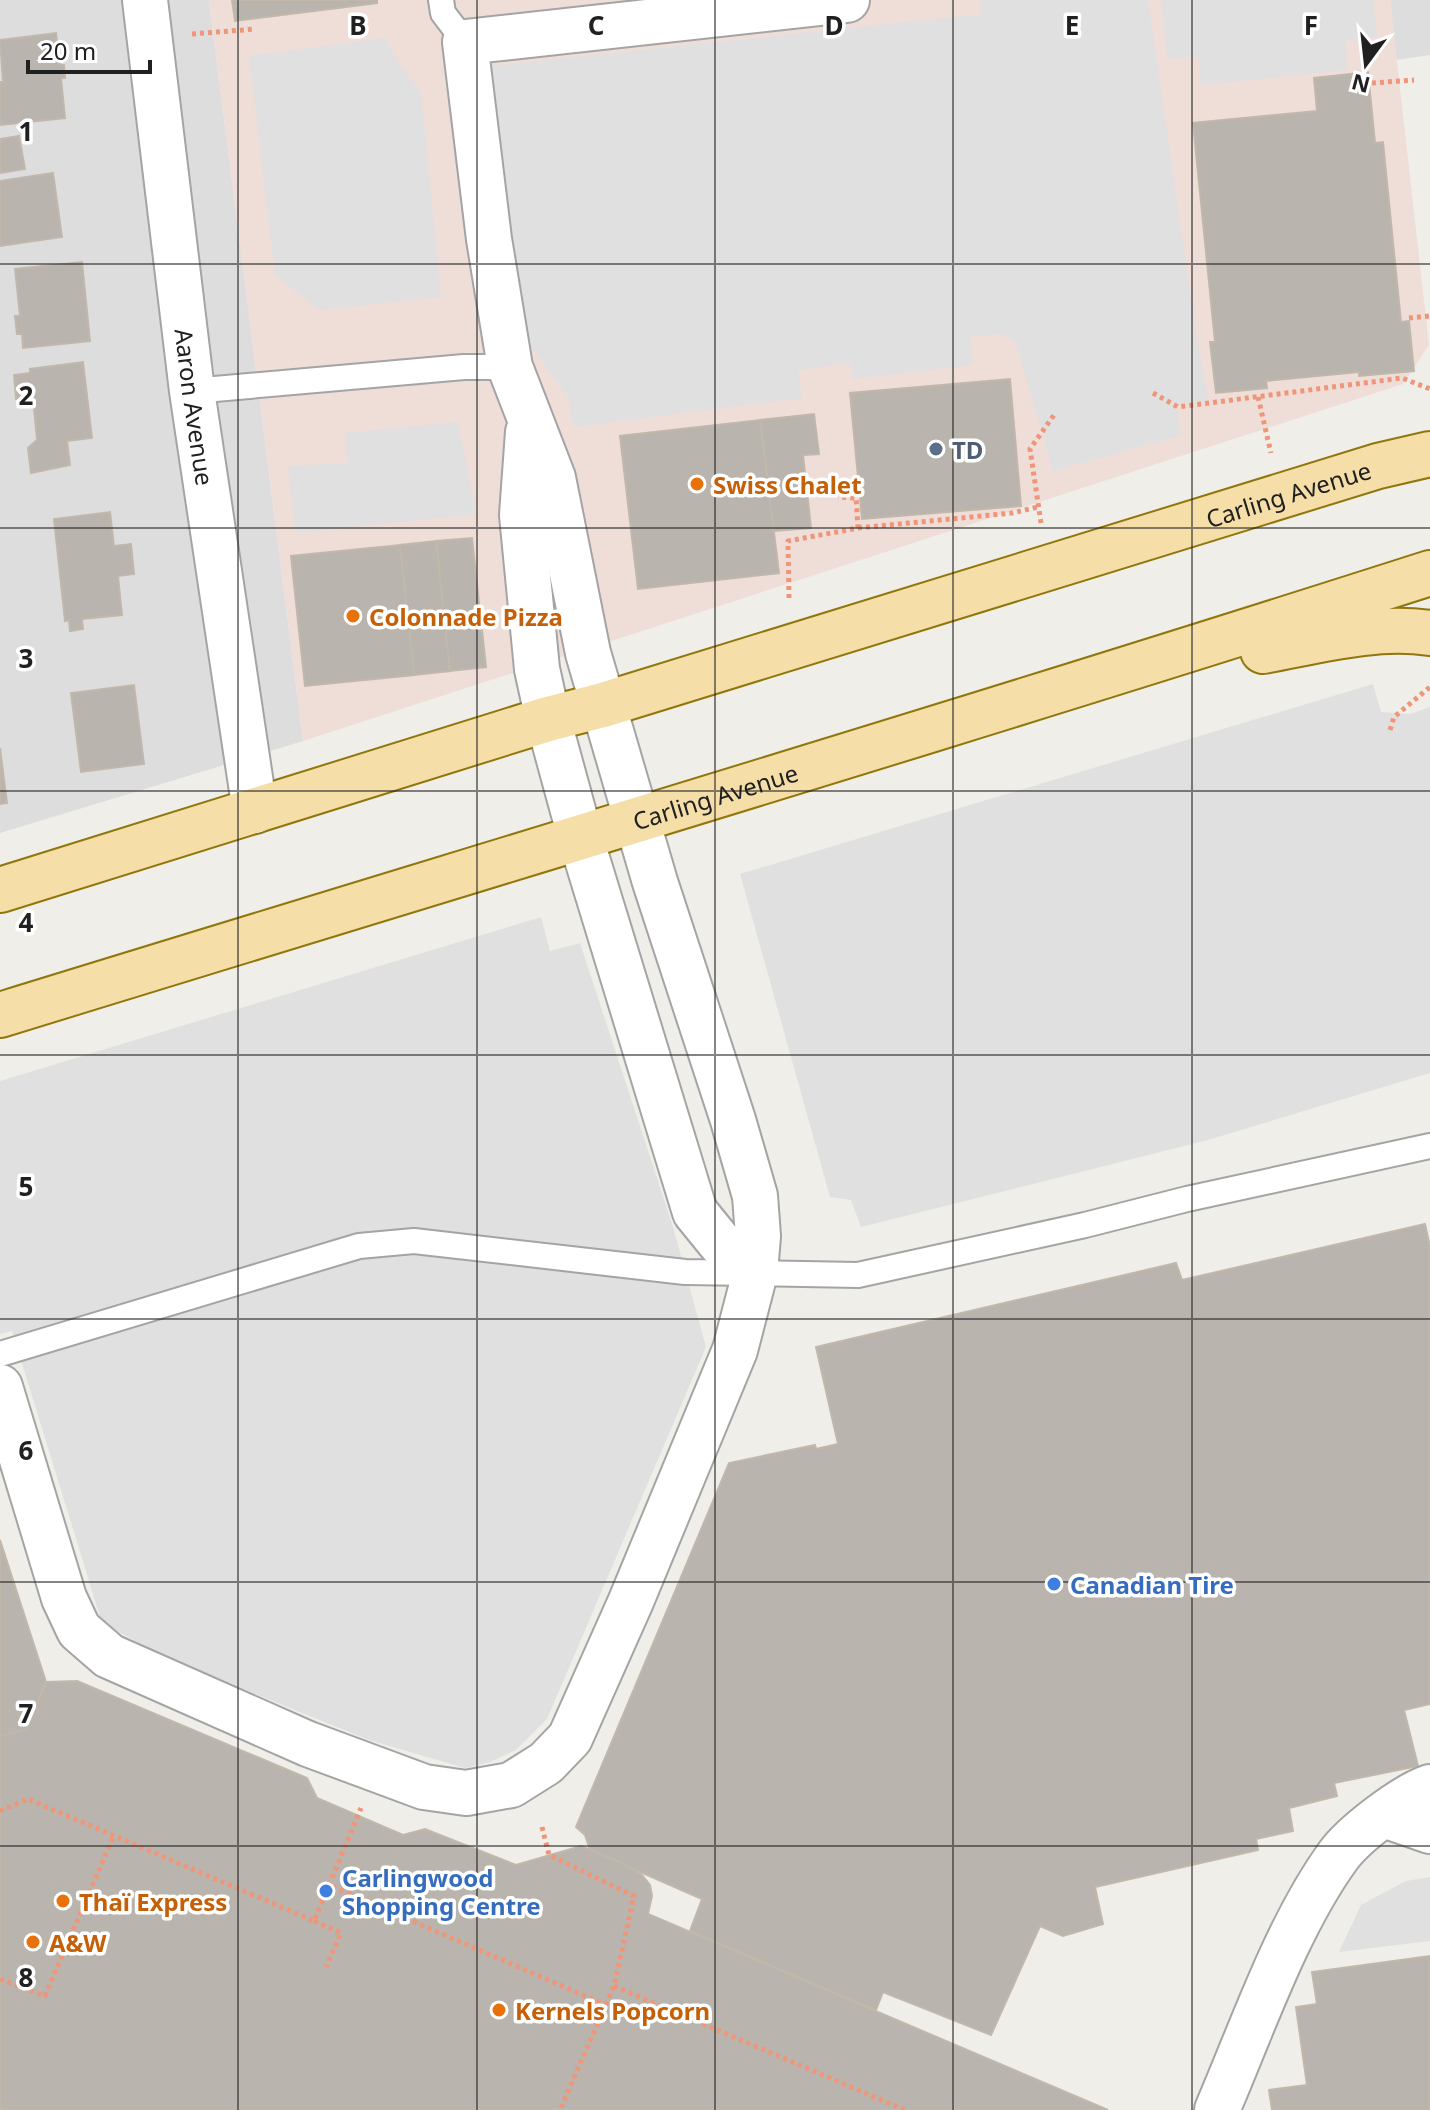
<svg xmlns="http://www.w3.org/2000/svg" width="1430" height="2110" viewBox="0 0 1430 2110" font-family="'Noto Sans',sans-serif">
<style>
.residential{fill:#dedddd}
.commercial{fill:#efddd8}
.parking{fill:#e0e0e0}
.building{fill:#b9b4ad;stroke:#c1b8ab;stroke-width:2}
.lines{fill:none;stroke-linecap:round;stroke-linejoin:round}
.lane-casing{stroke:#a4a4a4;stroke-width:28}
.street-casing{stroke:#a4a4a4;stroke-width:48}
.primary-casing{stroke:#90770c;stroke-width:48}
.path{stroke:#ef967a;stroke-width:5;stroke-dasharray:4 4;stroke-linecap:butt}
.lane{stroke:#fff;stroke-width:24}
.street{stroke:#fff;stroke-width:44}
.primary{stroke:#f5dea8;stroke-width:44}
.grid{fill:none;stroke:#202020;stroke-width:2;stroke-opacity:0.55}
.service-dot{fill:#5c6f8a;stroke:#fff;stroke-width:3}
.food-dot{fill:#e8710a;stroke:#fff;stroke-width:3}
.shop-dot{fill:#3f7fe0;stroke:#fff;stroke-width:3}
.labels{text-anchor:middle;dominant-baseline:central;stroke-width:7;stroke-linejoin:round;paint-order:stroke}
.street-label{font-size:24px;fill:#202020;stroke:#fff}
.service-label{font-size:24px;font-weight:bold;fill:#4e5e75;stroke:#fff;text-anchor:start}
.food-label{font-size:24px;font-weight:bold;fill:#c56008;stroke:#fff;text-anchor:start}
.shop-label{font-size:24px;font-weight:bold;fill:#366cbe;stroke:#fff;text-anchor:start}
.grid-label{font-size:26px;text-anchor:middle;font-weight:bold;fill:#202020;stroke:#fff;stroke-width:7;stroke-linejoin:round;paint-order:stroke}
</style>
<rect width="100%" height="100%" fill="#f0eee8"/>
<g class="residential">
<polygon points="0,0 209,0 303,741 0,833"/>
<polygon points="1390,0 1430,0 1430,55 1396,60"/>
</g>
<polygon class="commercial" points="209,0 1390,0 1429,345 1403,384 303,741"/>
<g class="parking">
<polygon points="980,0 1148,0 1194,320 1208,400 1175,404 1182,435 1053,471 1016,343 1000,334 970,337 973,365 853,379 850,363 798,370 802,398 573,427 569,399 521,331 490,66 981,14"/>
<polygon points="1162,0 1373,0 1377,37 1345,41 1347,70 1201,85 1198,56 1167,59"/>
<polygon points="386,38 401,67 421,92 441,297 319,310 275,275 249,56"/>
<polygon points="458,422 476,514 296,533 288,466 348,463 345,433"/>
<polygon points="1373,684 1381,712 1410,714 1430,707 1430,1073 1208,1140 861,1227 851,1200 830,1197 740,874"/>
<polygon points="541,917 550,951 580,943 673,1227 706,1347 547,1719 516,1750 490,1762 465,1768 369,1740 169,1659 102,1623 12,1331 0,1334 0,1081"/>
<polygon points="1430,1877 1430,1941 1339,1952 1361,1905 1406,1881"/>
</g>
<g class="building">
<polygon points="232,0 377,0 377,3 235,21"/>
<polygon points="56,33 60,65 64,65 65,78 61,78 65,118 0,125 0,82 3,82 0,40"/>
<polygon points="1368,72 1375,143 1383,142 1401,322 1409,321 1414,371 1359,376 1359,372 1266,381 1267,388 1216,393 1210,342 1215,342 1193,123 1317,111 1314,78"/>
<polygon points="19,136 25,169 0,173 0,139"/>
<polygon points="53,173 62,237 0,246 0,181"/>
<polygon points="82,262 90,341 23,348 22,334 17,334 15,316 20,316 15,269"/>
<polygon points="83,362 92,438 67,441 70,465 31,473 28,448 37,440 33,398 16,399 14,375 30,373 30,369"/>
<polygon points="1010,379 1021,506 862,519 850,393"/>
<polygon points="814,414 819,454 803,455 811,528 774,531 760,420"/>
<polygon points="760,420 779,573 638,589 620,436"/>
<polygon points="110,512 114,546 131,544 134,574 118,576 122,615 82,619 83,629 70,631 69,620 65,621 54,519"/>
<polygon points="472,538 486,667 450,671 436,541"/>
<polygon points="436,541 450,671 414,675 400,545"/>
<polygon points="400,545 414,675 305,686 291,556"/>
<polygon points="134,685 144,764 81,772 71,693"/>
<polygon points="0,748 7,803 0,804"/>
<polygon points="1425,1224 1430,1247 1430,1704 1404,1710 1418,1766 1334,1783 1337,1796 1289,1808 1293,1831 1256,1839 1258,1850 1095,1887 1103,1924 1063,1936 1040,1926 991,2035 883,1992 876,2010 690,1931 702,1899 590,1850 585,1835 576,1827 729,1463 815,1445 816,1449 838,1444 816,1347 1176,1263 1182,1280"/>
<polygon points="0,1540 46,1682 26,1729 0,1736"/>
<polygon points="77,1681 307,1778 317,1798 403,1835 425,1829 516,1865 581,1846 620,1862 642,1875 650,1885 652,1896 648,1914 1108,2110 0,2110 0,1736 26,1729 46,1682"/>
<polygon points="1430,1956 1430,2110 1272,2110 1269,2090 1307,2085 1296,2007 1317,2004 1312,1972"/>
</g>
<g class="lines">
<defs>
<g id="lane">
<polyline points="441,0 443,13 465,42"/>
<polyline points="192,391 464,367 510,367"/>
<polyline points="0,1354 359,1246 414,1241 685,1272 858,1275 1085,1225 1187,1199 1430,1146"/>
</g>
<g id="street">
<path id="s1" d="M145,0l47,391 63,420"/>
<polyline points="528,432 522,515 537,669 548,719 580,836 695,1212 721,1244 755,1273"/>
<polyline points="0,1387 64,1598 79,1630 109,1656 308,1744 424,1787 466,1793 511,1785 546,1763 570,1738 631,1601 735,1350 755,1273 758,1236 755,1196 733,1120 655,882 588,653 553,478 510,367 489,239 465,42 847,0"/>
<polyline points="1384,1815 1430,1831"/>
<path d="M1217,2110c35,-81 69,-182 121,-254 16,-22 66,-60 92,-69"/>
</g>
<g id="primary">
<path d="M1263,651c55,-10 111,-26 167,-18"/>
<path id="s2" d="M0,890l548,-171 55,-14 775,-239 52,-12"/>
<path id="s3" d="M0,1015c477,-147 955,-290 1430,-442"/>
</g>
</defs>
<use href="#lane" class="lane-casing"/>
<use href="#street" class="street-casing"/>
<use href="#primary" class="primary-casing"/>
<g class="path">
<polyline points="192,34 255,29"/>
<polyline points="1372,83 1414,80"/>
<polyline points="1409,318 1430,316"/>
<polyline points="1153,393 1178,407 1402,378 1430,389"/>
<polyline points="1258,397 1271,453"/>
<polyline points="1041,523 1030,449 1054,415"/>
<polyline points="858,528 1012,513 1038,507"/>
<polyline points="789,598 788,541 858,528 856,498 838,497"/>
<polyline points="1390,730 1394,717 1430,687"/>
<polyline points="0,1811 28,1799 314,1921 329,1885 606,2005"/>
<polyline points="542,1827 549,1855 634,1896 614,1986 560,2110"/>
<polyline points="329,1885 361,1808"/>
<polyline points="314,1921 341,1933 326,1967"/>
<polyline points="0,1979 45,1996 114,1835"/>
<polyline points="614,1986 905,2110"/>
</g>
<use href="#lane" class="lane"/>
<use href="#street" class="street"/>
<use href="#primary" class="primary"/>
</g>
<path class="grid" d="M238,0v2110M477,0v2110M715,0v2110M953,0v2110M1192,0v2110M0,264h1430M0,528h1430M0,791h1430M0,1055h1430M0,1319h1430M0,1582h1430M0,1846h1430"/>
<circle class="service-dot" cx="936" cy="449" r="8"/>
<g class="food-dot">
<circle cx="697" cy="484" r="8"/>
<circle cx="353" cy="616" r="8"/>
<circle cx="63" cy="1901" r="8"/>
<circle cx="33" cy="1942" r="8"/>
<circle cx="499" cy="2010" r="8"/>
</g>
<g class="shop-dot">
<circle cx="1054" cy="1584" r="8"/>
<circle cx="326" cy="1891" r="8"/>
</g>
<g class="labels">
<g class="street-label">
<text stroke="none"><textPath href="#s1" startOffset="410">Aaron Avenue</textPath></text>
<text stroke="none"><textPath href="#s2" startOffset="1348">Carling Avenue</textPath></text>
<text stroke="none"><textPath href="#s3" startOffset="748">Carling Avenue</textPath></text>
</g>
<g class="service-label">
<text x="952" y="449">TD</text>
</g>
<g class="food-label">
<text x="713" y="484">Swiss Chalet</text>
<text x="369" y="616">Colonnade Pizza</text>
<text x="79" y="1901">Thaï Express</text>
<text x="49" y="1942">A&amp;W</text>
<text x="515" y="2010">Kernels Popcorn</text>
</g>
<g class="shop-label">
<text x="1070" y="1584">Canadian Tire</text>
<text x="342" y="1877">Carlingwood<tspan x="342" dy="28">Shopping Centre</tspan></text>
</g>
</g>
<g class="grid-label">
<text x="358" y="35">B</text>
<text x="596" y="35">C</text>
<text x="834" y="35">D</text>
<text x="1072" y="35">E</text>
<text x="1311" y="35">F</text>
<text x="26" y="141">1</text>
<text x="26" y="405">2</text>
<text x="26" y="668">3</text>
<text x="26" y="932">4</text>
<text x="26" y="1196">5</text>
<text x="26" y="1460">6</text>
<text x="26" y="1723">7</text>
<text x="26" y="1987">8</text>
</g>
<g transform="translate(1366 64) rotate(195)" stroke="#ffffff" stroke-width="6" paint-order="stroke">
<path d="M0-6L14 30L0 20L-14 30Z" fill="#202020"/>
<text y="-12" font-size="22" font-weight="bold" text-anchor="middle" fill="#202020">N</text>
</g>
<path d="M28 60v12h122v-12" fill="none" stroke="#202020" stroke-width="4"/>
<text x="40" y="60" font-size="24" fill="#202020" stroke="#ffffff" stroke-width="6" paint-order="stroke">20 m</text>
</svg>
